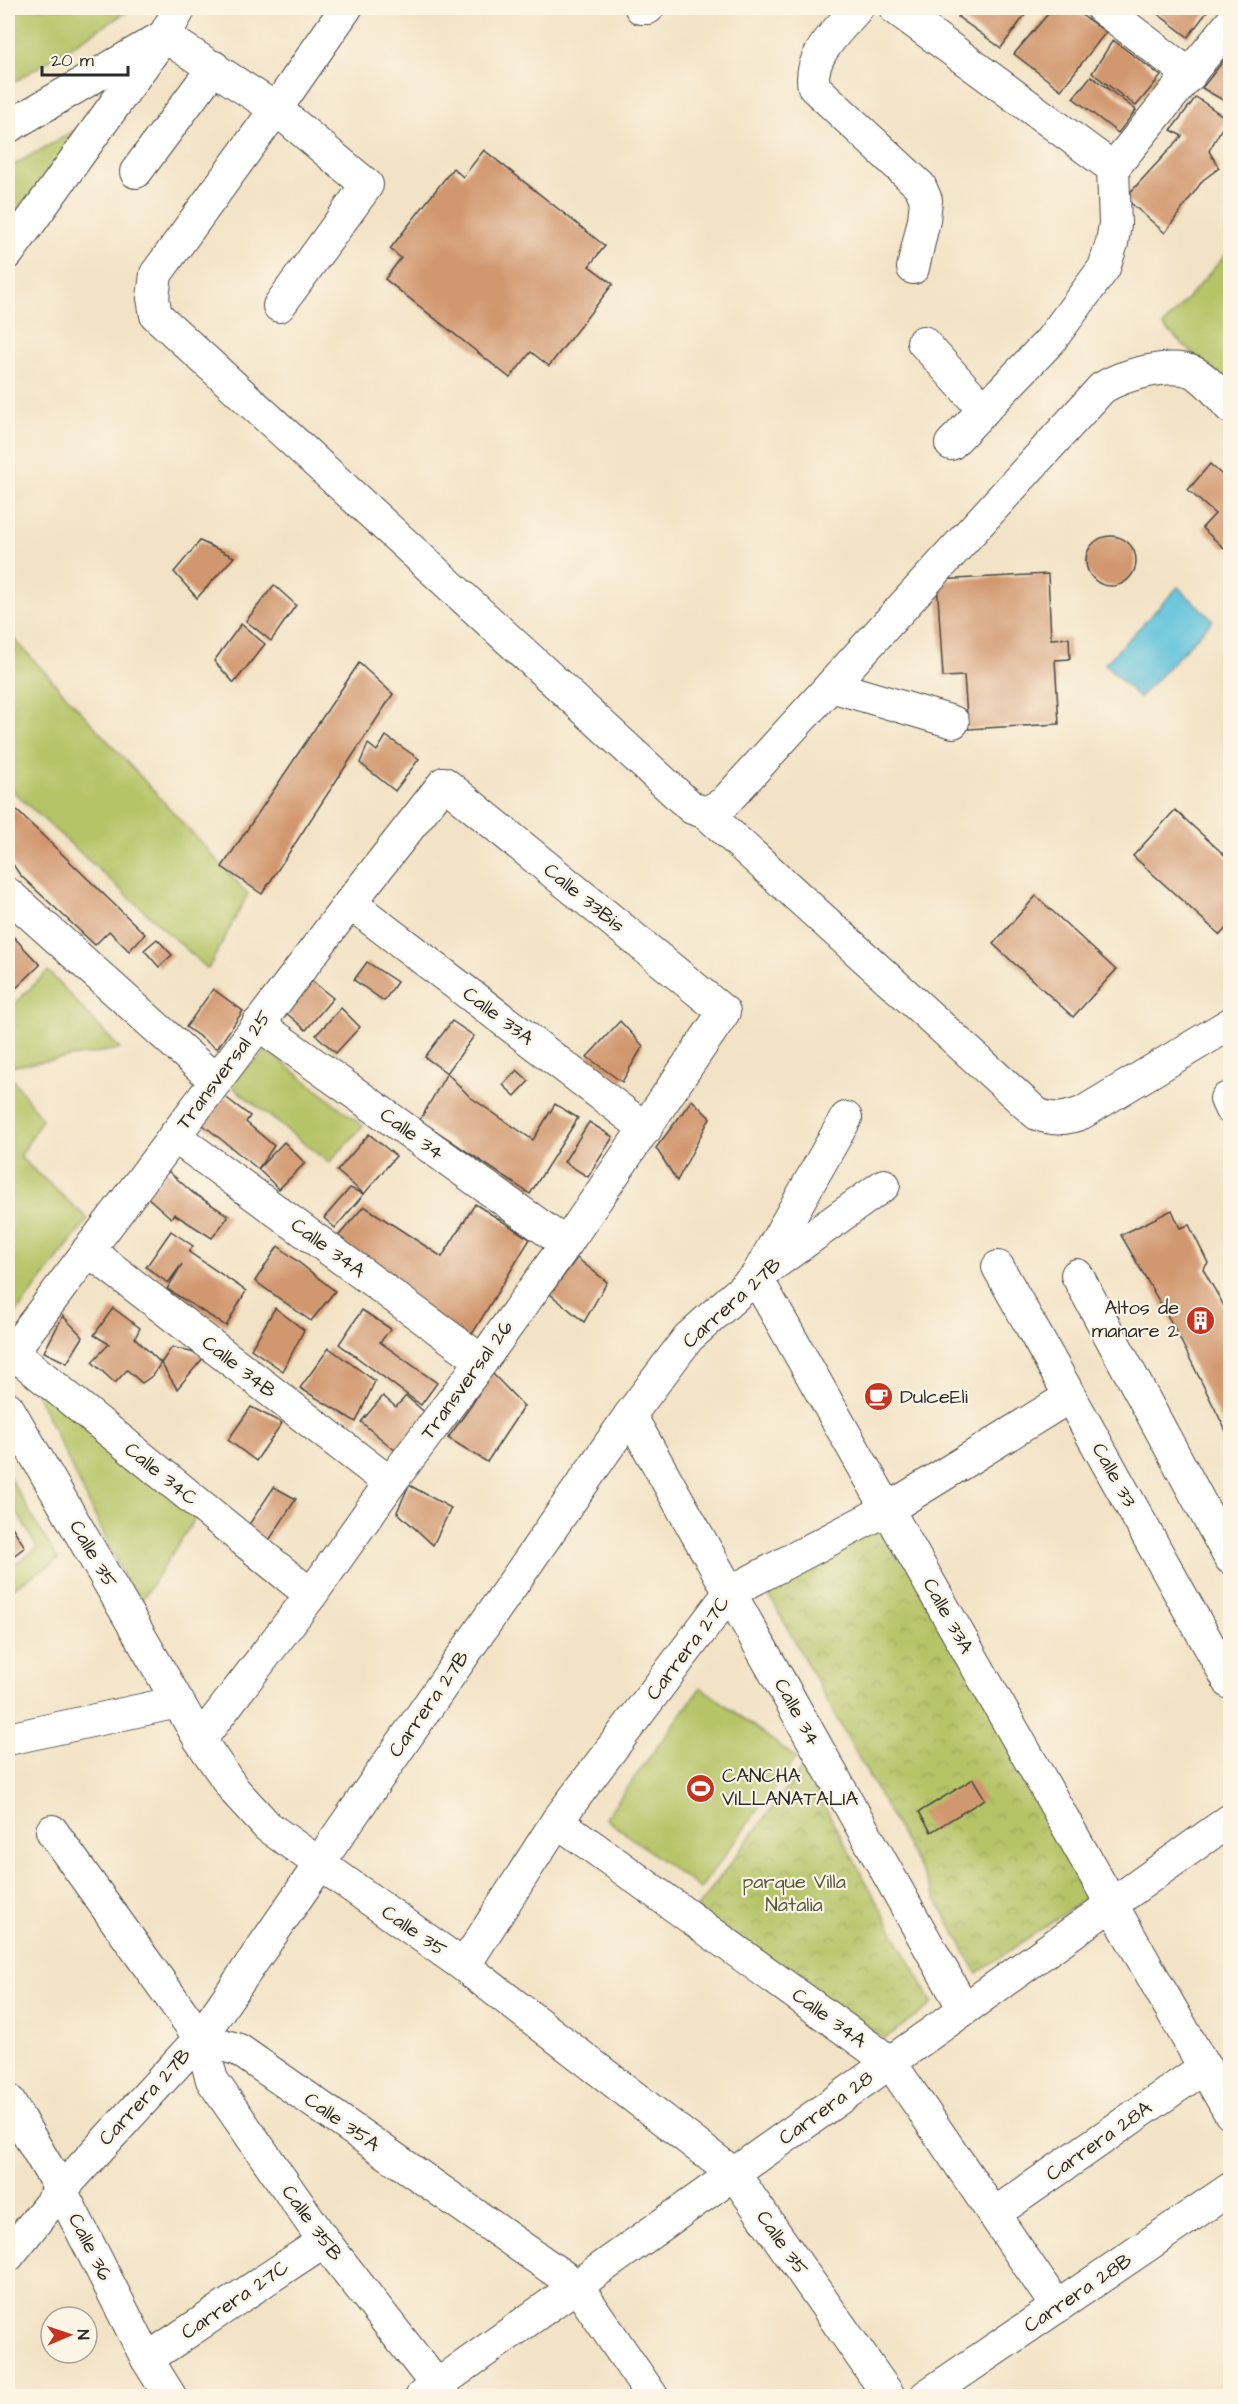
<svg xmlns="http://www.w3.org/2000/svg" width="1238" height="2404" viewBox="0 0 1238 2404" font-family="'Architects Daughter',sans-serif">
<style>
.grass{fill:#b6c467;stroke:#707849;stroke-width:1.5}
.park{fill:url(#park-crowns);stroke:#707849;stroke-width:1.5}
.water{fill:#5dc1db;stroke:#447683;stroke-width:1.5}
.building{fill:#d1986f}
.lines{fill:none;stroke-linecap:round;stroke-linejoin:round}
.minor-casing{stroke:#494742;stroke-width:34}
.minor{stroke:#fff;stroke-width:32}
.labels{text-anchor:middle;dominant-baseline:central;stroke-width:4.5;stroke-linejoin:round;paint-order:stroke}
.street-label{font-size:20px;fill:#2b2b2b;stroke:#fcf5e5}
.poi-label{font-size:20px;fill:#2b2b2b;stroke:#fcf5e5;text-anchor:start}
.park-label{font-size:20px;fill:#55593d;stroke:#fcf5e5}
</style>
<defs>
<pattern id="park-crowns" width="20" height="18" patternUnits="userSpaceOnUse" patternTransform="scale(1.5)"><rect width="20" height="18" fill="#b6c467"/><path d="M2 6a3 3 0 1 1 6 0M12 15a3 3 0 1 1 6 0" fill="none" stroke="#949f55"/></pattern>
</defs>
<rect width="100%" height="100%" fill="#fcf5e5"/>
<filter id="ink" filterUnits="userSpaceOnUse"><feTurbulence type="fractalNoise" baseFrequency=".0167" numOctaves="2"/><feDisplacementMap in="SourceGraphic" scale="12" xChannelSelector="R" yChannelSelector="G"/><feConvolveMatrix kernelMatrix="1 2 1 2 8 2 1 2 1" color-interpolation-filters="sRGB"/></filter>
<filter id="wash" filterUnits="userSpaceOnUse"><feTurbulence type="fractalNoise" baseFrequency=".008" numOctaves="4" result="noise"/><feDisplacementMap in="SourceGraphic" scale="24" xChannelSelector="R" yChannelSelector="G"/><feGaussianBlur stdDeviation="1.35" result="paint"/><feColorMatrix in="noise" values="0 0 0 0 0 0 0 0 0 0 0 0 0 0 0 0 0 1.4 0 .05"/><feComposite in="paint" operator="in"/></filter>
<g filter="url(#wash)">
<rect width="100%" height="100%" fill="#f3e3c6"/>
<g class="grass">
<polygon points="8,8 133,8 8,86"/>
<polygon points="94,120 8,235 8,168"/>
<polygon points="1230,250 1230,388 1163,326"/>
<polygon points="8,632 248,894 208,969 8,787"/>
<polygon points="48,971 120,1049 8,1067 8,1005 11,1007"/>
<polygon points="267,1050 363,1126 329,1163 229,1084"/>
<polygon points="8,1073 42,1119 20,1157 88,1219 8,1324"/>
<polygon points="25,1370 196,1517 138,1606"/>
<polygon points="8,1475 58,1560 8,1591 8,1570 37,1548 14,1507 8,1511"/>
<polygon points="701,1687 796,1758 700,1889 605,1818"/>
</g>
<g class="park">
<polygon points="884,1511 1110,1882 977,1973 762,1582"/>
<polygon points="803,1767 933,2004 884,2039 696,1909"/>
</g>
<polygon class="water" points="1178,587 1213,620 1139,698 1105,664"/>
<g id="blocks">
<g class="building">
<polygon points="965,8 1030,8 1001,48 958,17"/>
<polygon points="1053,8 1071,8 1106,32 1061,90 1014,54"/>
<polygon points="1150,8 1210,8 1188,37"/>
<polygon points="1113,40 1161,76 1136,106 1092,73"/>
<polygon points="1228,55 1230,56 1230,101 1228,103 1202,88"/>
<polygon points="1091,76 1136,110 1118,133 1073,98"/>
<polygon points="1196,97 1227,119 1209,151 1219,168 1203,180 1165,233 1125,198 1182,136 1171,130"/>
<polygon points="484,150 605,246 589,266 613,284 549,366 531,352 510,378 385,279 401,258 390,249 453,168 463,177"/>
<polygon points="1210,464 1230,482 1230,543 1225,549 1202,528 1215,514 1188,490"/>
<circle cx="1111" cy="561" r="25"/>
<polygon points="200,541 234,557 197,598 174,572"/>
<polygon points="1048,574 1051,639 1069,638 1070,659 1055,660 1059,724 968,729 964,676 943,677 937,580"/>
<polygon points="274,585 296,605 271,641 246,621"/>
<polygon points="241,624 265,644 234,683 214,661"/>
<polygon points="359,663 393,694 262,894 222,867"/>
<polygon points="386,736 419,759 395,791 360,763 368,744 377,751"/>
<polygon points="8,802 145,934 129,951 109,931 95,945 20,875 8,857 8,843 10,839 8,841"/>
<polygon points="1175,810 1230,860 1230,924 1220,935 1133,856"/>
<polygon points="1036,896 1116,970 1073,1017 993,944"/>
<polygon points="8,931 40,965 11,993 8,989"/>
<polygon points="157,939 172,955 159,967 144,950"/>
<polygon points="367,962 397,982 384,1001 354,980"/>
<polygon points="312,981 333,998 306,1030 285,1012"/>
<polygon points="213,989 243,1011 217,1049 186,1027"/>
<polygon points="341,1008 360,1027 336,1053 316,1035"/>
<polygon points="452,1021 474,1036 447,1073 425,1057"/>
<polygon points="620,1021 643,1046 622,1082 587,1057"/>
<polygon points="517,1070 529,1081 515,1096 503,1085"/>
<polygon points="447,1073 470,1097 533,1140 555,1104 578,1118 530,1194 420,1120"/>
<polygon points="224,1096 250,1116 246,1122 274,1146 258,1169 202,1124"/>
<polygon points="692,1100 710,1118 677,1181 656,1148"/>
<polygon points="589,1122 613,1137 588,1177 564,1162"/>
<polygon points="369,1134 396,1156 364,1194 337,1171"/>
<polygon points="284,1142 305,1163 279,1189 258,1169"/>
<polygon points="168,1171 193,1193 229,1216 212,1238 174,1214 171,1218 146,1196"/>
<polygon points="350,1188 364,1194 335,1228 324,1218"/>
<polygon points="475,1204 530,1239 468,1341 335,1240 364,1206 442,1257"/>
<polygon points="1172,1210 1180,1228 1189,1225 1208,1263 1203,1269 1228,1313 1230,1313 1230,1439 1174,1327 1121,1235"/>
<polygon points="171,1231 193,1246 189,1252 246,1291 226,1326 167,1289 182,1264 168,1283 146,1267"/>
<polygon points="278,1246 335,1291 311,1321 255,1281"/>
<polygon points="577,1258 607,1282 584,1322 550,1294"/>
<polygon points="113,1308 140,1328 135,1338 161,1363 172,1347 205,1356 177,1389 161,1363 152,1376 142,1383 127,1370 115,1383 92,1362 109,1344 94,1335"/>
<polygon points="275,1308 304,1330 283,1371 251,1349"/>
<polygon points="362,1310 391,1329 380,1342 437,1383 421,1405 339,1344"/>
<polygon points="63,1316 83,1337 67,1363 44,1352"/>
<polygon points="329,1348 375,1381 356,1422 300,1388"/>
<polygon points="491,1372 524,1406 487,1462 448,1438 473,1403"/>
<polygon points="383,1396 396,1407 406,1396 428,1415 397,1452 361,1422"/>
<polygon points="251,1407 282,1423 256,1461 228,1440"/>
<polygon points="409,1485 451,1508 433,1545 397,1512"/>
<polygon points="274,1487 296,1499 268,1542 246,1529"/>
<polygon points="9,1522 25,1547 8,1560 8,1523"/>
<polygon points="973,1779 985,1799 931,1832 919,1812"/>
</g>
</g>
</g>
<g filter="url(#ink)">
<use href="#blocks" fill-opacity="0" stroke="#494742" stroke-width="1.5"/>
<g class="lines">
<defs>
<g id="minor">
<polyline points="641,8 648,8"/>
<path d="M857,8c-18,22 -50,49 -43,79l106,99 6,14 -2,20 -11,48"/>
<polyline points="895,8 1113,168 1230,24"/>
<polyline points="1102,8 1190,75"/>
<polyline points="8,127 164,36 276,109 346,8"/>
<polyline points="136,172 214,67"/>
<polyline points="8,253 164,36 180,8"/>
<path d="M279,306l88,-121 -91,-76 -120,165 -3,24 3,17 536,493 14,5 18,-10 378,-415c21,-13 67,-26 91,-16 15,7 26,23 37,35"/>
<polyline points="923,342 984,410"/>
<polyline points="951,444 1050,341 1104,268 1112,243 1115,224 1113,168"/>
<polyline points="831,686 953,722"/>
<path d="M706,813l331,301c17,7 29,5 45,-1l148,-89"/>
<polyline points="8,894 216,1081"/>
<polyline points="350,903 646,1129"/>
<polyline points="258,1024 566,1244"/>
<polyline points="1226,1099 1230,1108"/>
<polyline points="846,1118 756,1277 1230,2113"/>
<polyline points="174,1136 482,1361"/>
<polyline points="88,1250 390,1483"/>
<polyline points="998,1267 1230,1683"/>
<polyline points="1077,1275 1230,1558"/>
<polyline points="12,1352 311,1595"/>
<polyline points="8,1361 12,1352 350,903 444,783 724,1012 566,1244 482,1361 390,1483 311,1595 200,1740"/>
<polyline points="8,1408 200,1740 235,1791 268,1827 464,1966 734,2174 889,2396"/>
<polyline points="630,1415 964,2009"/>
<polyline points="8,1739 178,1702"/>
<polyline points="557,1821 890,2062 1057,2307"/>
<polyline points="52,1831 200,2038 239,2050 577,2286 652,2396"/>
<polyline points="464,1966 557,1821 730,1592 888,1509 1069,1397"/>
<polyline points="200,2038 212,2080 324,2241 445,2396"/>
<polyline points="8,2100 61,2190 147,2359 170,2396"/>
<polyline points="994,2214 1205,2067"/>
<polyline points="8,2256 61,2190 200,2038 320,1864 330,1847 630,1415 688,1338 756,1277 884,1185"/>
<polyline points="147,2359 324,2241"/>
<polyline points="422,2396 1230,1820"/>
<polyline points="926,2396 1230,2189"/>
</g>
</defs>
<use href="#minor" class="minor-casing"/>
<use href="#minor" class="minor"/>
</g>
</g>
<defs>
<symbol id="building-disc" viewBox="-11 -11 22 22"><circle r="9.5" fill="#c8321e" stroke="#fcf5e5"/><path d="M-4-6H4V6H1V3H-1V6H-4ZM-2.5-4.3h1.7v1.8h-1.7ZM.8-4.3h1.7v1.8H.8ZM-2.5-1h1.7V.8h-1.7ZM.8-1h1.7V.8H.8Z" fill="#fff"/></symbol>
<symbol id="cafe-disc" viewBox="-11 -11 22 22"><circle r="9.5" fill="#c8321e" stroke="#fcf5e5"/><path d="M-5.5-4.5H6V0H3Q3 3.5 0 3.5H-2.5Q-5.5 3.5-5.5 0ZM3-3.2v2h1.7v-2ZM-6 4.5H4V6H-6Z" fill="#fff"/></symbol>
<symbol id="stadium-disc" viewBox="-11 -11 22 22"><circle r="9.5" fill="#c8321e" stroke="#fcf5e5"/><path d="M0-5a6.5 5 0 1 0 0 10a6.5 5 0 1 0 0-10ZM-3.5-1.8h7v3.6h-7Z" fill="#fff"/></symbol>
</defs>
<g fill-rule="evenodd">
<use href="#building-disc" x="1184" y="1304" width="33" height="33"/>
<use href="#cafe-disc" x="862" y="1380" width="33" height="33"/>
<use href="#stadium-disc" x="684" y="1772" width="33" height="33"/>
</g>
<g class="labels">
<g class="street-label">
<text transform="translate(584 898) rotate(39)">Calle 33Bis</text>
<text transform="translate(498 1016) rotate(37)">Calle 33A</text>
<text transform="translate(224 1070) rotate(-53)">Transversal 25</text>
<text transform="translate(412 1134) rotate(36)">Calle 34</text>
<text transform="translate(328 1248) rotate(36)">Calle 34A</text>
<text transform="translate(732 1303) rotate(-42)">Carrera 27B</text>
<text transform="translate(239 1367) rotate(38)">Calle 34B</text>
<text transform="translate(467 1380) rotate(-54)">Transversal 26</text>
<text transform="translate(161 1474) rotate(39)">Calle 34C</text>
<text transform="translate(1114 1475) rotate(61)">Calle 33</text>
<text transform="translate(93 1554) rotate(60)">Calle 35</text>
<text transform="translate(948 1616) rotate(61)">Calle 33A</text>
<text transform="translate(688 1648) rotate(-53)">Carrera 27C</text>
<text transform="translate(429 1704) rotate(-55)">Carrera 27B</text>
<text transform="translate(797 1712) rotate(61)">Calle 34</text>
<text transform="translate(414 1931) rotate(35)">Calle 35</text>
<text transform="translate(829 2018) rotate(36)">Calle 34A</text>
<text transform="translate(145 2097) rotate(-47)">Carrera 27B</text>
<text transform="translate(826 2108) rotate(-36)">Carrera 28</text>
<text transform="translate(342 2122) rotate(35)">Calle 35A</text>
<text transform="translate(1099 2141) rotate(-35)">Carrera 28A</text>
<text transform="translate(312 2223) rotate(54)">Calle 35B</text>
<text transform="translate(782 2243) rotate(55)">Calle 35</text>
<text transform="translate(90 2247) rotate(63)">Calle 36</text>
<text transform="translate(1078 2293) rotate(-34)">Carrera 28B</text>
<text transform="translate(235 2300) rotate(-34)">Carrera 27C</text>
</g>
<g class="poi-label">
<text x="1179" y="1308" text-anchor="end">Altos de<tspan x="1179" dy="23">manare 2</tspan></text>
<text x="900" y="1397">DulceEli</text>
<text x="722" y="1776">CANCHA<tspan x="722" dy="23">VILLANATALIA</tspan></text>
</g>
<g class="park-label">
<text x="794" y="1882">parque Villa<tspan x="794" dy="23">Natalia</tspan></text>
</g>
</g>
<rect width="1238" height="2404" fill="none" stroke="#fcf5e5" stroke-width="30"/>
<g transform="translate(69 2335) rotate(88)"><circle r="28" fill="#fcf5e5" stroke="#a8a49b" stroke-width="1.5"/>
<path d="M0-4.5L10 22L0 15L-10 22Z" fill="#c8321e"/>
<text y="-9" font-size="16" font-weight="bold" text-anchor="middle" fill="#2b2b2b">N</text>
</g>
<path d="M42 66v9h86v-9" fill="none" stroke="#2b2b2b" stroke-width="3"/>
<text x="51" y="66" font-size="18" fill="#2b2b2b" stroke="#fcf5e5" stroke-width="4.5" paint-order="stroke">20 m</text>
</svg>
